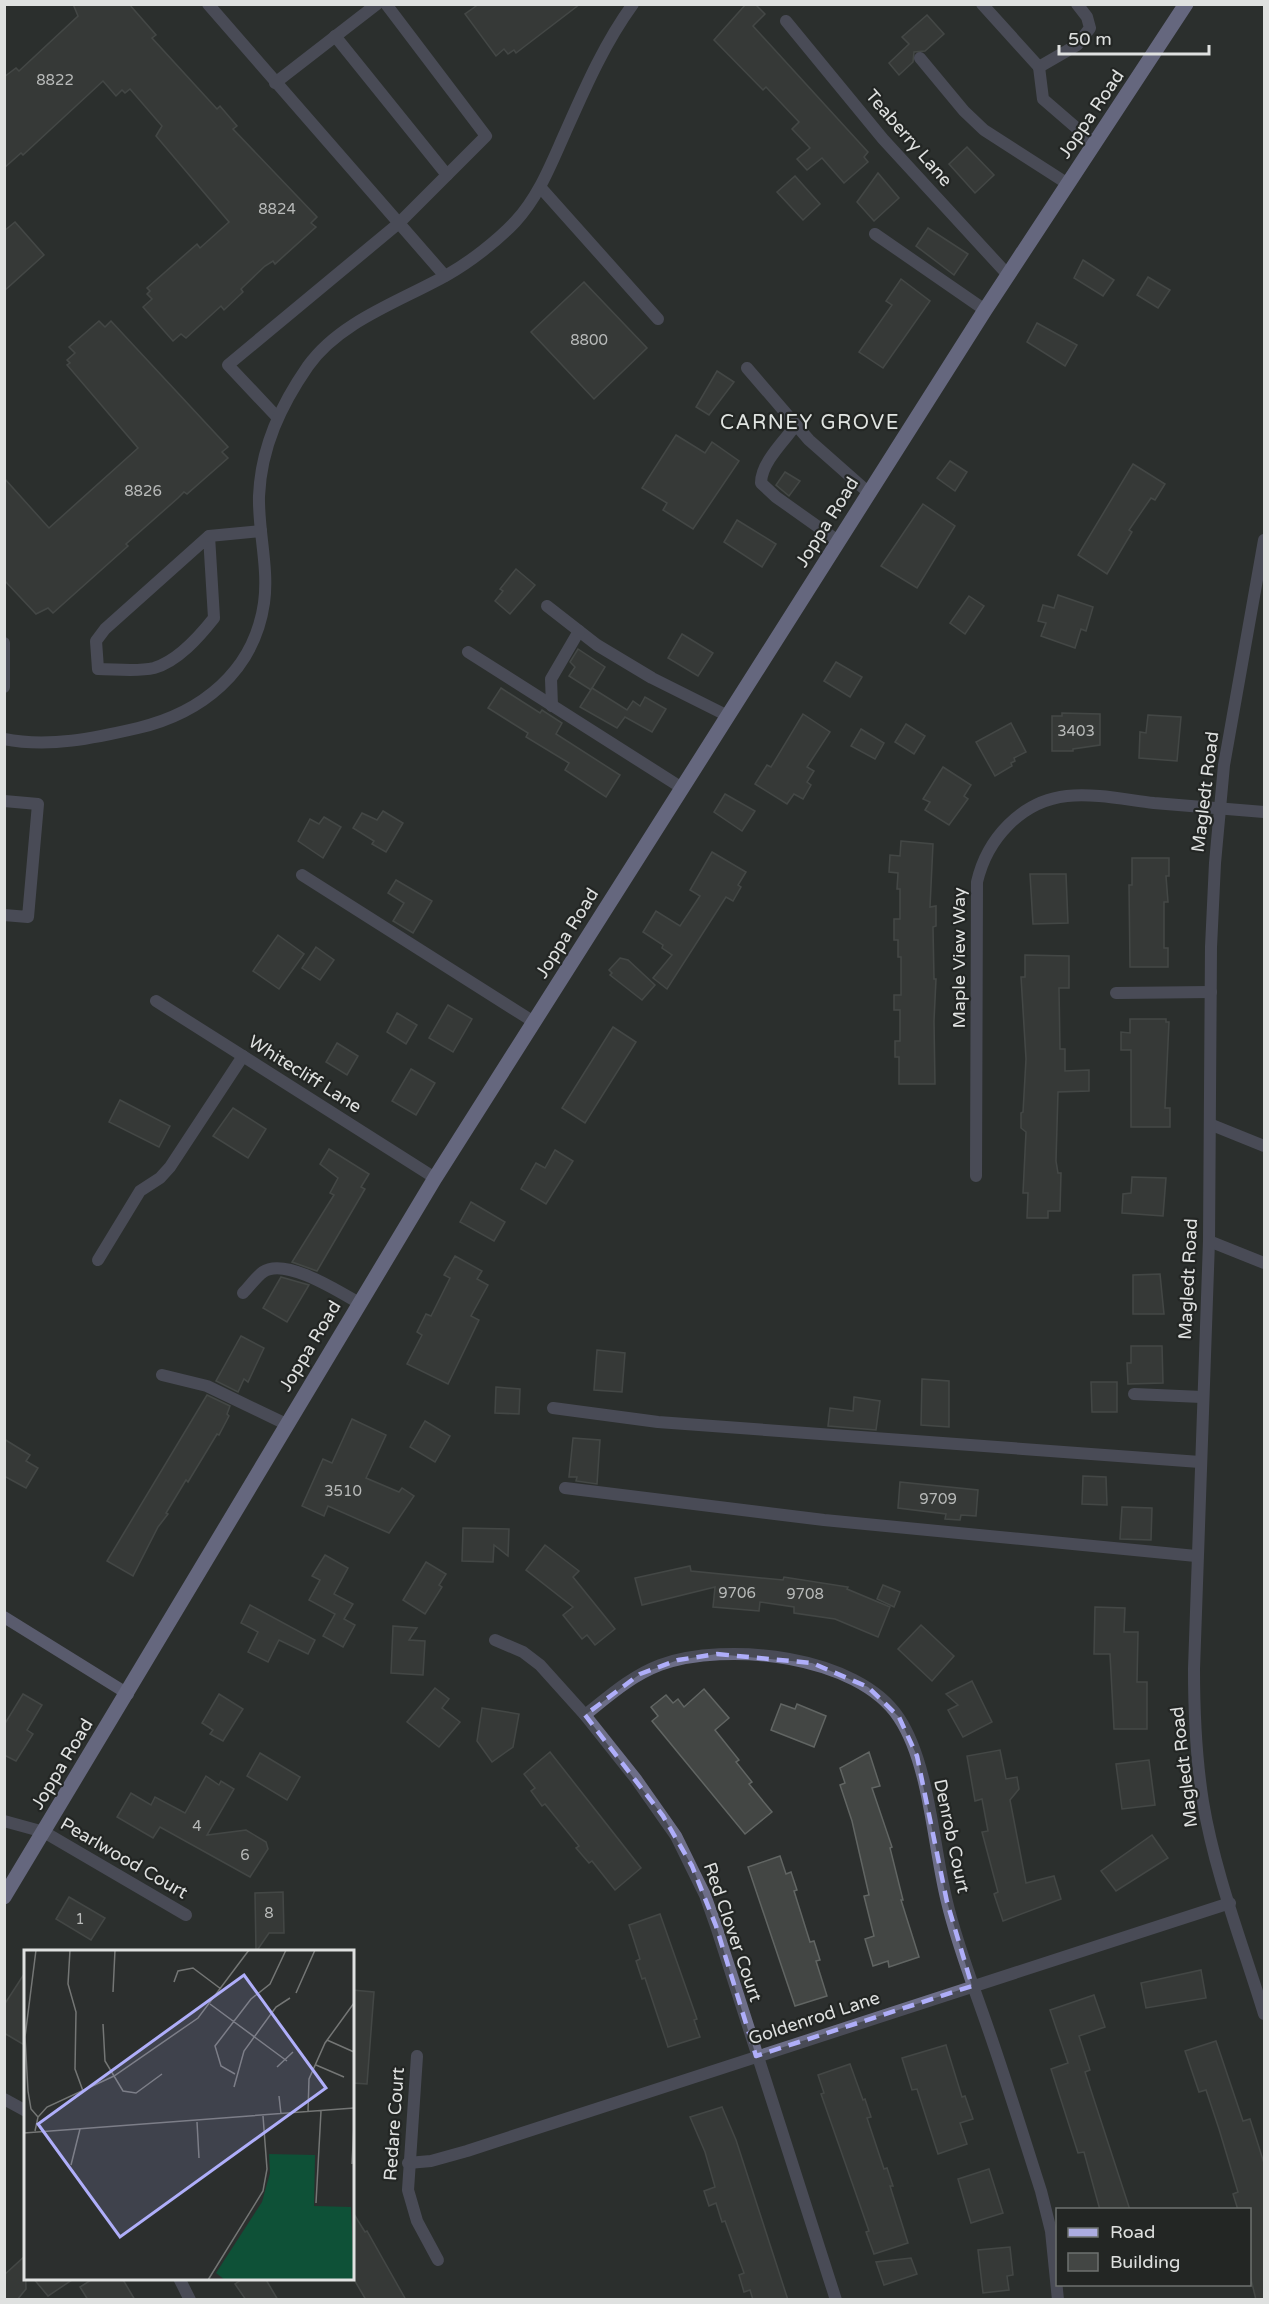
<svg xmlns="http://www.w3.org/2000/svg" width="1269" height="2304" viewBox="0 0 1269 2304" font-family="'Varela Round',sans-serif">
<style>
.building{fill:#434644;stroke:#616563;stroke-width:1.5}
.lines{fill:none;stroke-linecap:round;stroke-linejoin:round}
.service{stroke:#6d6e88;stroke-width:12}
.minor{stroke:#6d6e88;stroke-width:12}
.tertiary{stroke:#6d6e88;stroke-width:12}
.secondary{stroke:#9191ba;stroke-width:12}
.primary{stroke:#acace1;stroke-width:15}
.marked{fill:none;stroke:#afaefa;stroke-width:4.5;stroke-dasharray:12 8;stroke-linejoin:round}
.labels{text-anchor:middle;dominant-baseline:central;stroke-width:4.5;stroke-linejoin:round;paint-order:stroke}
.number-label{font-size:15px;fill:#b8bab9}
.street-label{font-size:18px;fill:#dfe1e0;stroke:#232624}
.neighbourhood-label{font-size:20px;letter-spacing:1.5px;fill:#e1e5e2;stroke:#232624}
.inset-road{fill:none;stroke:#747675;stroke-width:1.5}
.view{fill:#afaefa;fill-opacity:0.15;stroke:#afaefa;stroke-width:3}
.inset-edge{fill:none;stroke:#dfe1e0;stroke-width:3}
</style>
<rect width="100%" height="100%" fill="#2c2f2e"/>
<g class="building">
<polygon points="73,4 129,4 156,35 152,38 217,109 220,106 237,126 233,129 317,217 311,223 316,227 275,264 273,261 265,266 241,289 243,292 224,310 221,306 186,338 181,334 173,341 143,307 152,299 147,294 150,291 147,288 197,244 200,248 229,222 156,136 162,126 130,89 125,93 122,90 116,96 103,81 23,155 21,153 4,168 4,77 16,68 19,71 78,16"/>
<polygon points="479,4 580,4 516,53 514,50 508,54 504,49 496,56 465,14"/>
<polygon points="746,4 755,4 765,14 753,26 868,152 864,157 868,162 844,183 822,158 807,170 797,159 810,148 792,129 799,122 766,87 763,90 714,40"/>
<polygon points="927,15 944,34 925,51 914,52 913,62 899,75 889,63 909,44 902,37"/>
<polygon points="967,147 994,175 975,193 949,164"/>
<polygon points="878,173 899,198 874,221 857,202"/>
<polygon points="795,176 820,204 803,220 777,192"/>
<polygon points="15,222 44,255 4,291 4,231"/>
<polygon points="928,228 968,254 954,275 916,246"/>
<polygon points="1083,260 1114,280 1103,296 1074,278"/>
<polygon points="1148,277 1170,290 1158,308 1137,295"/>
<polygon points="901,279 930,301 883,368 859,352 892,305 886,301"/>
<polygon points="584,282 647,348 594,399 531,332"/>
<polygon points="99,321 105,327 111,321 228,447 222,452 228,458 187,494 184,492 178,498 126,544 128,546 53,613 48,608 36,614 4,580 4,478 49,528 138,448 67,365 70,363 67,360 75,353 69,347"/>
<polygon points="1037,323 1077,345 1065,366 1027,342"/>
<polygon points="717,371 734,382 709,415 696,407"/>
<polygon points="676,435 705,453 712,442 739,461 693,529 663,510 667,503 642,488"/>
<polygon points="950,461 967,472 955,491 937,478"/>
<polygon points="1133,464 1165,484 1155,500 1151,498 1129,530 1132,532 1107,574 1078,555"/>
<polygon points="785,472 800,481 789,496 776,485"/>
<polygon points="923,504 955,526 917,588 881,566"/>
<polygon points="737,520 776,544 762,567 724,542"/>
<polygon points="516,569 535,585 510,614 495,601 503,591 500,589"/>
<polygon points="1058,595 1093,607 1086,631 1081,629 1075,648 1041,636 1046,623 1038,621 1043,605 1054,608"/>
<polygon points="969,596 984,606 965,634 950,623"/>
<polygon points="682,634 713,653 698,676 668,658"/>
<polygon points="578,649 605,667 591,690 569,676 575,667 570,662"/>
<polygon points="836,662 862,677 850,697 824,681"/>
<polygon points="501,688 540,713 542,710 562,723 556,734 620,775 606,797 565,770 569,763 526,737 528,733 488,708"/>
<polygon points="592,688 627,710 633,701 640,706 645,697 666,709 652,732 625,717 617,728 580,707"/>
<polygon points="1062,713 1100,714 1100,745 1073,749 1073,751 1052,751 1052,716 1062,716"/>
<polygon points="803,714 830,732 807,767 814,771 807,782 811,785 803,799 794,794 787,804 755,784 767,765 771,767"/>
<polygon points="1148,715 1181,717 1177,761 1139,758 1140,732 1146,733"/>
<polygon points="1011,723 1026,752 1014,758 1015,761 1011,763 1012,766 995,776 976,742"/>
<polygon points="906,724 925,736 914,754 895,742"/>
<polygon points="861,729 884,743 875,759 851,746"/>
<polygon points="943,767 971,785 964,796 968,799 949,825 925,810 930,802 923,799"/>
<polygon points="725,794 755,811 742,831 714,812"/>
<polygon points="383,811 403,823 386,852 372,844 374,841 353,828 362,813 377,820"/>
<polygon points="324,817 341,827 323,858 298,841 310,819 319,824"/>
<polygon points="901,841 933,844 930,907 936,906 936,926 933,927 934,979 936,979 934,1021 935,1084 899,1084 899,1057 895,1057 895,1041 900,1041 900,1010 894,1010 894,995 901,995 901,957 898,957 898,940 894,940 894,919 900,919 900,889 897,889 898,873 889,872 890,855 900,856"/>
<polygon points="712,852 746,872 738,885 741,887 733,901 726,897 667,989 653,978 672,955 662,948 663,945 643,932 656,911 680,926 700,896 690,890"/>
<polygon points="1132,858 1169,858 1169,876 1166,876 1168,902 1164,902 1164,948 1168,948 1168,967 1130,967 1129,885 1132,885"/>
<polygon points="1030,874 1066,874 1068,923 1033,924"/>
<polygon points="396,880 432,901 413,933 393,921 404,903 388,893"/>
<polygon points="278,935 304,954 279,989 253,971"/>
<polygon points="316,947 334,960 320,980 302,968"/>
<polygon points="1025,955 1069,956 1069,988 1059,988 1060,1049 1065,1049 1065,1071 1089,1070 1089,1091 1058,1092 1056,1161 1058,1173 1061,1173 1060,1211 1048,1211 1048,1218 1027,1218 1028,1193 1023,1193 1026,1132 1021,1128 1021,1113 1023,1112 1026,1059 1021,977 1025,977"/>
<polygon points="620,958 628,960 655,985 642,1000 610,975 612,973 609,970"/>
<polygon points="448,1005 472,1019 453,1052 429,1038"/>
<polygon points="397,1013 417,1025 406,1044 387,1032"/>
<polygon points="1130,1019 1166,1019 1166,1022 1169,1022 1165,1108 1170,1108 1170,1127 1131,1127 1131,1050 1121,1050 1121,1032 1130,1033"/>
<polygon points="613,1027 636,1042 585,1123 562,1108"/>
<polygon points="337,1043 358,1056 347,1075 326,1062"/>
<polygon points="411,1069 435,1083 416,1115 392,1101"/>
<polygon points="120,1100 170,1126 159,1147 109,1122"/>
<polygon points="233,1108 266,1129 248,1158 213,1136"/>
<polygon points="329,1149 369,1174 361,1187 365,1189 317,1271 292,1262 334,1195 330,1193 338,1178 320,1164"/>
<polygon points="555,1150 573,1161 546,1204 521,1189 536,1163 545,1168"/>
<polygon points="1132,1177 1166,1178 1163,1216 1122,1213 1123,1194 1131,1193"/>
<polygon points="471,1202 505,1222 494,1241 460,1222"/>
<polygon points="455,1256 482,1271 477,1279 488,1285 471,1316 479,1320 448,1384 407,1364 422,1335 417,1332 426,1314 431,1316 450,1278 444,1275"/>
<polygon points="1160,1274 1164,1314 1133,1314 1133,1275"/>
<polygon points="281,1277 309,1285 287,1322 263,1308"/>
<polygon points="241,1336 264,1348 248,1382 244,1379 238,1392 216,1381"/>
<polygon points="1131,1346 1162,1346 1163,1383 1128,1384 1127,1363 1131,1363"/>
<polygon points="597,1350 625,1353 622,1392 594,1390"/>
<polygon points="922,1379 949,1381 949,1427 921,1425"/>
<polygon points="1091,1382 1117,1382 1117,1412 1092,1412"/>
<polygon points="496,1387 520,1389 519,1414 495,1413"/>
<polygon points="207,1395 230,1406 227,1414 229,1416 219,1435 217,1434 188,1482 186,1480 166,1513 168,1514 158,1527 133,1576 107,1561"/>
<polygon points="854,1397 880,1401 876,1430 828,1426 830,1408 853,1411"/>
<polygon points="352,1419 386,1435 366,1478 399,1492 402,1488 414,1496 389,1533 328,1506 324,1516 302,1506 323,1459 332,1463"/>
<polygon points="425,1421 450,1436 435,1462 410,1447"/>
<polygon points="573,1438 600,1440 597,1484 576,1481 577,1477 569,1477"/>
<polygon points="4,1439 30,1455 26,1461 38,1468 26,1488 4,1476"/>
<polygon points="1083,1476 1106,1477 1107,1505 1082,1504"/>
<polygon points="900,1482 978,1490 976,1516 961,1515 960,1520 945,1519 946,1514 898,1508"/>
<polygon points="1122,1507 1152,1508 1151,1540 1120,1539"/>
<polygon points="463,1528 509,1529 508,1556 494,1545 493,1562 462,1561"/>
<polygon points="545,1545 579,1571 573,1577 615,1629 595,1645 587,1635 582,1639 563,1615 573,1607 526,1570"/>
<polygon points="325,1555 348,1568 334,1594 353,1604 344,1619 355,1625 343,1647 323,1636 335,1614 309,1600 320,1580 312,1576"/>
<polygon points="426,1562 446,1574 439,1585 442,1587 425,1614 403,1600"/>
<polygon points="690,1566 691,1571 783,1580 784,1577 848,1587 847,1589 890,1607 878,1637 835,1619 794,1613 794,1607 760,1602 759,1611 713,1607 715,1587 642,1605 635,1578"/>
<polygon points="883,1585 900,1592 894,1607 877,1599"/>
<polygon points="250,1605 315,1640 308,1654 279,1640 268,1662 248,1652 258,1632 241,1623"/>
<polygon points="1095,1607 1125,1608 1124,1632 1138,1632 1137,1682 1147,1682 1147,1729 1114,1729 1110,1654 1094,1654"/>
<polygon points="921,1625 954,1656 932,1681 898,1649"/>
<polygon points="393,1626 417,1628 409,1640 425,1641 423,1675 391,1673"/>
<polygon points="972,1681 992,1722 963,1737 948,1710 958,1705 946,1694"/>
<polygon points="435,1688 449,1699 442,1708 460,1722 439,1747 407,1722"/>
<polygon points="704,1689 729,1718 715,1730 739,1760 736,1762 752,1782 749,1784 772,1812 745,1834 652,1721 658,1716 651,1707 666,1695 673,1703 678,1699 684,1707"/>
<polygon points="23,1694 42,1705 27,1730 33,1734 16,1761 4,1755 4,1725"/>
<polygon points="219,1694 243,1709 223,1741 210,1734 213,1730 202,1723"/>
<polygon points="781,1704 795,1709 797,1704 826,1716 814,1747 771,1730"/>
<polygon points="482,1708 519,1714 513,1747 492,1762 477,1741"/>
<polygon points="1000,1750 1006,1779 1017,1777 1019,1789 1010,1800 1026,1883 1054,1876 1061,1899 1003,1921 994,1894 998,1892 982,1832 988,1831 982,1799 975,1801 967,1756"/>
<polygon points="550,1752 641,1868 615,1890 592,1861 589,1863 576,1848 579,1846 545,1804 542,1806 531,1791 535,1788 524,1774"/>
<polygon points="869,1752 880,1786 872,1788 892,1847 890,1848 903,1900 901,1900 919,1957 889,1967 888,1961 873,1966 865,1939 874,1936 864,1896 869,1895 852,1821 840,1785 845,1783 840,1768"/>
<polygon points="260,1753 300,1777 287,1800 247,1776"/>
<polygon points="1149,1760 1155,1805 1122,1809 1116,1764"/>
<polygon points="206,1776 219,1785 221,1781 234,1789 207,1835 246,1830 266,1842 268,1849 250,1877 160,1827 153,1838 117,1817 131,1793 151,1805 155,1797 185,1813"/>
<polygon points="1152,1835 1168,1858 1116,1891 1101,1871"/>
<polygon points="780,1856 786,1874 791,1872 797,1890 794,1891 810,1942 814,1941 820,1960 816,1961 827,1996 795,2006 748,1867"/>
<polygon points="283,1892 284,1933 269,1933 256,1952 255,1893"/>
<polygon points="69,1897 105,1918 91,1940 56,1919"/>
<polygon points="660,1914 697,2019 694,2020 700,2037 668,2047 645,1978 642,1979 636,1961 640,1959 629,1925"/>
<polygon points="1201,1970 1206,1998 1146,2008 1141,1983"/>
<polygon points="26,1971 26,2046 4,2033 4,2005"/>
<polygon points="352,1990 374,1992 367,2084 352,2083"/>
<polygon points="1094,1995 1105,2027 1079,2036 1090,2070 1085,2072 1130,2210 1100,2210 1084,2152 1078,2153 1051,2069 1068,2063 1050,2010"/>
<polygon points="1216,2041 1243,2121 1250,2119 1264,2163 1264,2300 1256,2300 1250,2275 1250,2210 1238,2210 1233,2194 1238,2192 1219,2129 1206,2090 1199,2092 1185,2051"/>
<polygon points="946,2045 962,2097 965,2096 973,2119 960,2123 967,2144 938,2154 917,2089 912,2090 902,2058"/>
<polygon points="850,2064 863,2100 865,2099 871,2117 867,2118 884,2169 887,2168 893,2186 890,2186 908,2243 874,2254 866,2232 869,2231 821,2094 824,2093 818,2075"/>
<polygon points="722,2107 736,2140 788,2300 753,2300 750,2290 744,2292 739,2275 744,2273 725,2221 722,2222 716,2203 709,2206 704,2191 715,2187 705,2152 690,2117"/>
<polygon points="989,2169 1003,2213 971,2223 958,2179"/>
<polygon points="352,2211 365,2232 367,2231 406,2300 366,2300 352,2276"/>
<polygon points="1010,2247 1013,2275 1007,2276 1009,2290 983,2293 978,2250"/>
<polygon points="25,2256 26,2289 17,2300 4,2300 4,2275"/>
<polygon points="911,2258 917,2274 884,2285 876,2262"/>
<polygon points="33,2278 75,2278 48,2296"/>
<polygon points="94,2278 122,2278 135,2300 88,2300 80,2287"/>
<polygon points="244,2278 265,2278 278,2300 246,2300 235,2284"/>
</g>
<g class="lines">
<g class="service">
<polyline points="208,4 445,276"/>
<polyline points="982,4 1039,67 1077,45 1090,28 1087,17 1077,4"/>
<polyline points="335,36 447,175"/>
<polyline points="920,58 964,111 984,130 1068,184"/>
<polyline points="1039,67 1043,99 1095,144"/>
<polyline points="275,83 377,4"/>
<polyline points="541,188 658,319"/>
<polyline points="875,234 985,310"/>
<polyline points="747,368 809,440 869,493"/>
<polyline points="277,417 228,365 399,223 486,136 386,4"/>
<path d="M796,425c-12,16 -35,38 -35,58l15,14 62,44"/>
<path d="M209,536l5,82c-15,19 -36,43 -60,50 -17,4 -39,1 -56,1l-2,-28 9,-12z"/>
<polyline points="209,536 261,531"/>
<polyline points="547,606 597,645 652,678 728,716"/>
<polyline points="4,643 4,687"/>
<polyline points="468,652 682,788"/>
<polyline points="552,706 551,679 579,631"/>
<path d="M4,739c45,9 91,-1 134,-11 63,-15 116,-56 126,-125 5,-35 -6,-72 -5,-107 2,-49 22,-91 49,-130 32,-45 93,-65 139,-91 23,-13 50,-34 68,-53 24,-26 36,-58 50,-89 20,-45 39,-89 68,-129"/>
<polyline points="4,801 38,804 28,917 4,915"/>
<polyline points="302,875 534,1022"/>
<polyline points="1116,993 1211,992"/>
<polyline points="1212,1125 1264,1146"/>
<polyline points="1209,1241 1264,1263"/>
<polyline points="98,1260 140,1191 160,1178 170,1167 243,1056"/>
<path d="M243,1293c6,-6 13,-16 20,-21 22,-15 75,19 96,31"/>
<polyline points="162,1375 207,1386 286,1424"/>
<polyline points="1134,1394 1202,1397"/>
<polyline points="553,1408 658,1422 1200,1462"/>
<polyline points="565,1488 824,1520 1196,1556"/>
<polyline points="4,1821 44,1832"/>
</g>
<g class="minor">
<polyline points="786,21 883,139 1008,275"/>
<polyline points="156,1001 435,1178"/>
<path d="M976,1176l1,-294c10,-43 44,-81 90,-86 28,-3 60,4 87,7 37,3 74,6 110,9"/>
<polyline points="495,1640 523,1652 540,1665 585,1715 636,1779 676,1836 705,1895 716,1926 836,2300"/>
<path d="M585,1715c24,-19 46,-39 75,-50 66,-24 198,-10 239,53 31,47 34,129 48,184 9,38 23,75 36,112 21,59 39,118 58,177l10,40 7,69"/>
<polyline points="44,1832 186,1915"/>
<polyline points="417,2056 408,2190 417,2221 438,2260"/>
<polyline points="4,2099 26,2111"/>
<polyline points="408,2163 431,2161 467,2151 1230,1903"/>
<polyline points="179,2278 190,2300"/>
</g>
<path class="tertiary" d="M1264,540l-40,225 -9,98 -4,84 -2,294 -15,428c0,44 2,89 9,133 12,72 40,143 61,212"/>
<polyline class="secondary" points="4,1617 128,1694"/>
<polyline class="primary" points="4,1897 435,1178 985,310 1186,4"/>
</g>
<path d="M0 0H1269V2304H0ZM717,1654l95,9 56,24 31,30 18,39 30,146 25,84 -216,70 -40,-130 -24,-60 -29,-50 -78,-101 55,-41 38,-14z" fill="#2c2f2e" fill-opacity=".55" fill-rule="evenodd"/>
<path class="marked" d="M717,1654l95,9 56,24 31,30 18,39 30,146 25,84 -216,70 -40,-130 -24,-60 -29,-50 -78,-101 55,-41 38,-14z"/>
<g class="labels">
<g class="number-label">
<text x="55" y="80">8822</text>
<text x="277" y="209">8824</text>
<text x="589" y="340">8800</text>
<text x="143" y="491">8826</text>
<text x="1076" y="731">3403</text>
<text x="343" y="1491">3510</text>
<text x="938" y="1499">9709</text>
<text x="737" y="1593">9706</text>
<text x="805" y="1594">9708</text>
<text x="197" y="1826">4</text>
<text x="245" y="1855">6</text>
<text x="269" y="1913">8</text>
<text x="80" y="1919">1</text>
</g>
<g class="street-label">
<text transform="translate(1091 114) rotate(-56)">Joppa Road</text>
<text transform="translate(909 138) rotate(49)">Teaberry Lane</text>
<text transform="translate(827 522) rotate(-58)">Joppa Road</text>
<text transform="translate(1205 792) rotate(-83)">Magledt Road</text>
<text transform="translate(567 933) rotate(-58)">Joppa Road</text>
<text transform="translate(959 958) rotate(-90)">Maple View Way</text>
<text transform="translate(305 1074) rotate(32)">Whitecliff Lane</text>
<text transform="translate(1188 1279) rotate(-87)">Magledt Road</text>
<text transform="translate(310 1346) rotate(-59)">Joppa Road</text>
<text transform="translate(62 1764) rotate(-59)">Joppa Road</text>
<text transform="translate(1184 1767) rotate(-97)">Magledt Road</text>
<text transform="translate(952 1836) rotate(78)">Denrob Court</text>
<text transform="translate(124 1858) rotate(30)">Pearlwood Court</text>
<text transform="translate(733 1932) rotate(71)">Red Clover Court</text>
<text transform="translate(814 2018) rotate(-18)">Goldenrod Lane</text>
<text transform="translate(394 2124) rotate(-86)">Redare Court</text>
</g>
<g class="neighbourhood-label">
<text x="810" y="423">CARNEY GROVE</text>
</g>
</g>
<g transform="translate(24 1950)">
<rect width="330" height="330" fill="#2c2f2e"/>
<path d="M245,204l46,1 -1,51 37,1 3,73h-129l-9,-7 46,-71 8,-29z" fill="#0e5137"/>
<path class="inset-road" d="M12,0l-11,87 3,54 3,18 7,8M46,0l-2,34 8,28 -1,57 8,22M150,32l4,-11 15,-3 28,21M89,42l2,-42M272,43l19,-43M186,54l77,57M79,74l2,37 18,30 13,2 26,-19M303,90l27,12M292,115l28,12M253,117l16,-15M211,124l-14,-8 -6,-20 36,-47 19,-15 16,-34M210,137l10,-36 32,-44 14,-9M255,146l2,18M284,162l1,-33 16,-36 29,-40M173,172l2,36M11,181l3,-14 9,-10 67,-31 84,-58 51,-68M0,183l330,-25M328,214l2,-39M47,215l9,-36M292,253l5,-92M184,330l55,-89 4,-22 -4,-53"/>
<path class="view" d="M220,25l82,113 -206,149 -82,-113z"/>
<rect width="330" height="330" class="inset-edge"/>
</g>
<rect width="1269" height="2304" fill="none" stroke="#dfe1e0" stroke-width="12"/>
<rect x="1056" y="2208" width="195" height="78" fill="#232624" stroke="#6e716f" stroke-width="1.5"/>
<rect x="1068" y="2228" width="30" height="9" fill="#acace1" stroke="#6e716f" stroke-width="1.5"/>
<text x="1110" y="2238" font-size="18" fill="#dfe1e0">Road</text>
<rect x="1068" y="2253" width="30" height="18" fill="#434644" stroke="#6e716f" stroke-width="1.5"/>
<text x="1110" y="2268" font-size="18" fill="#dfe1e0">Building</text>
<path d="M1059 45v9h150v-9" fill="none" stroke="#dfe1e0" stroke-width="3"/>
<text x="1068" y="45" font-size="18" fill="#dfe1e0" stroke="#232624" stroke-width="4.5" paint-order="stroke">50 m</text>
</svg>
